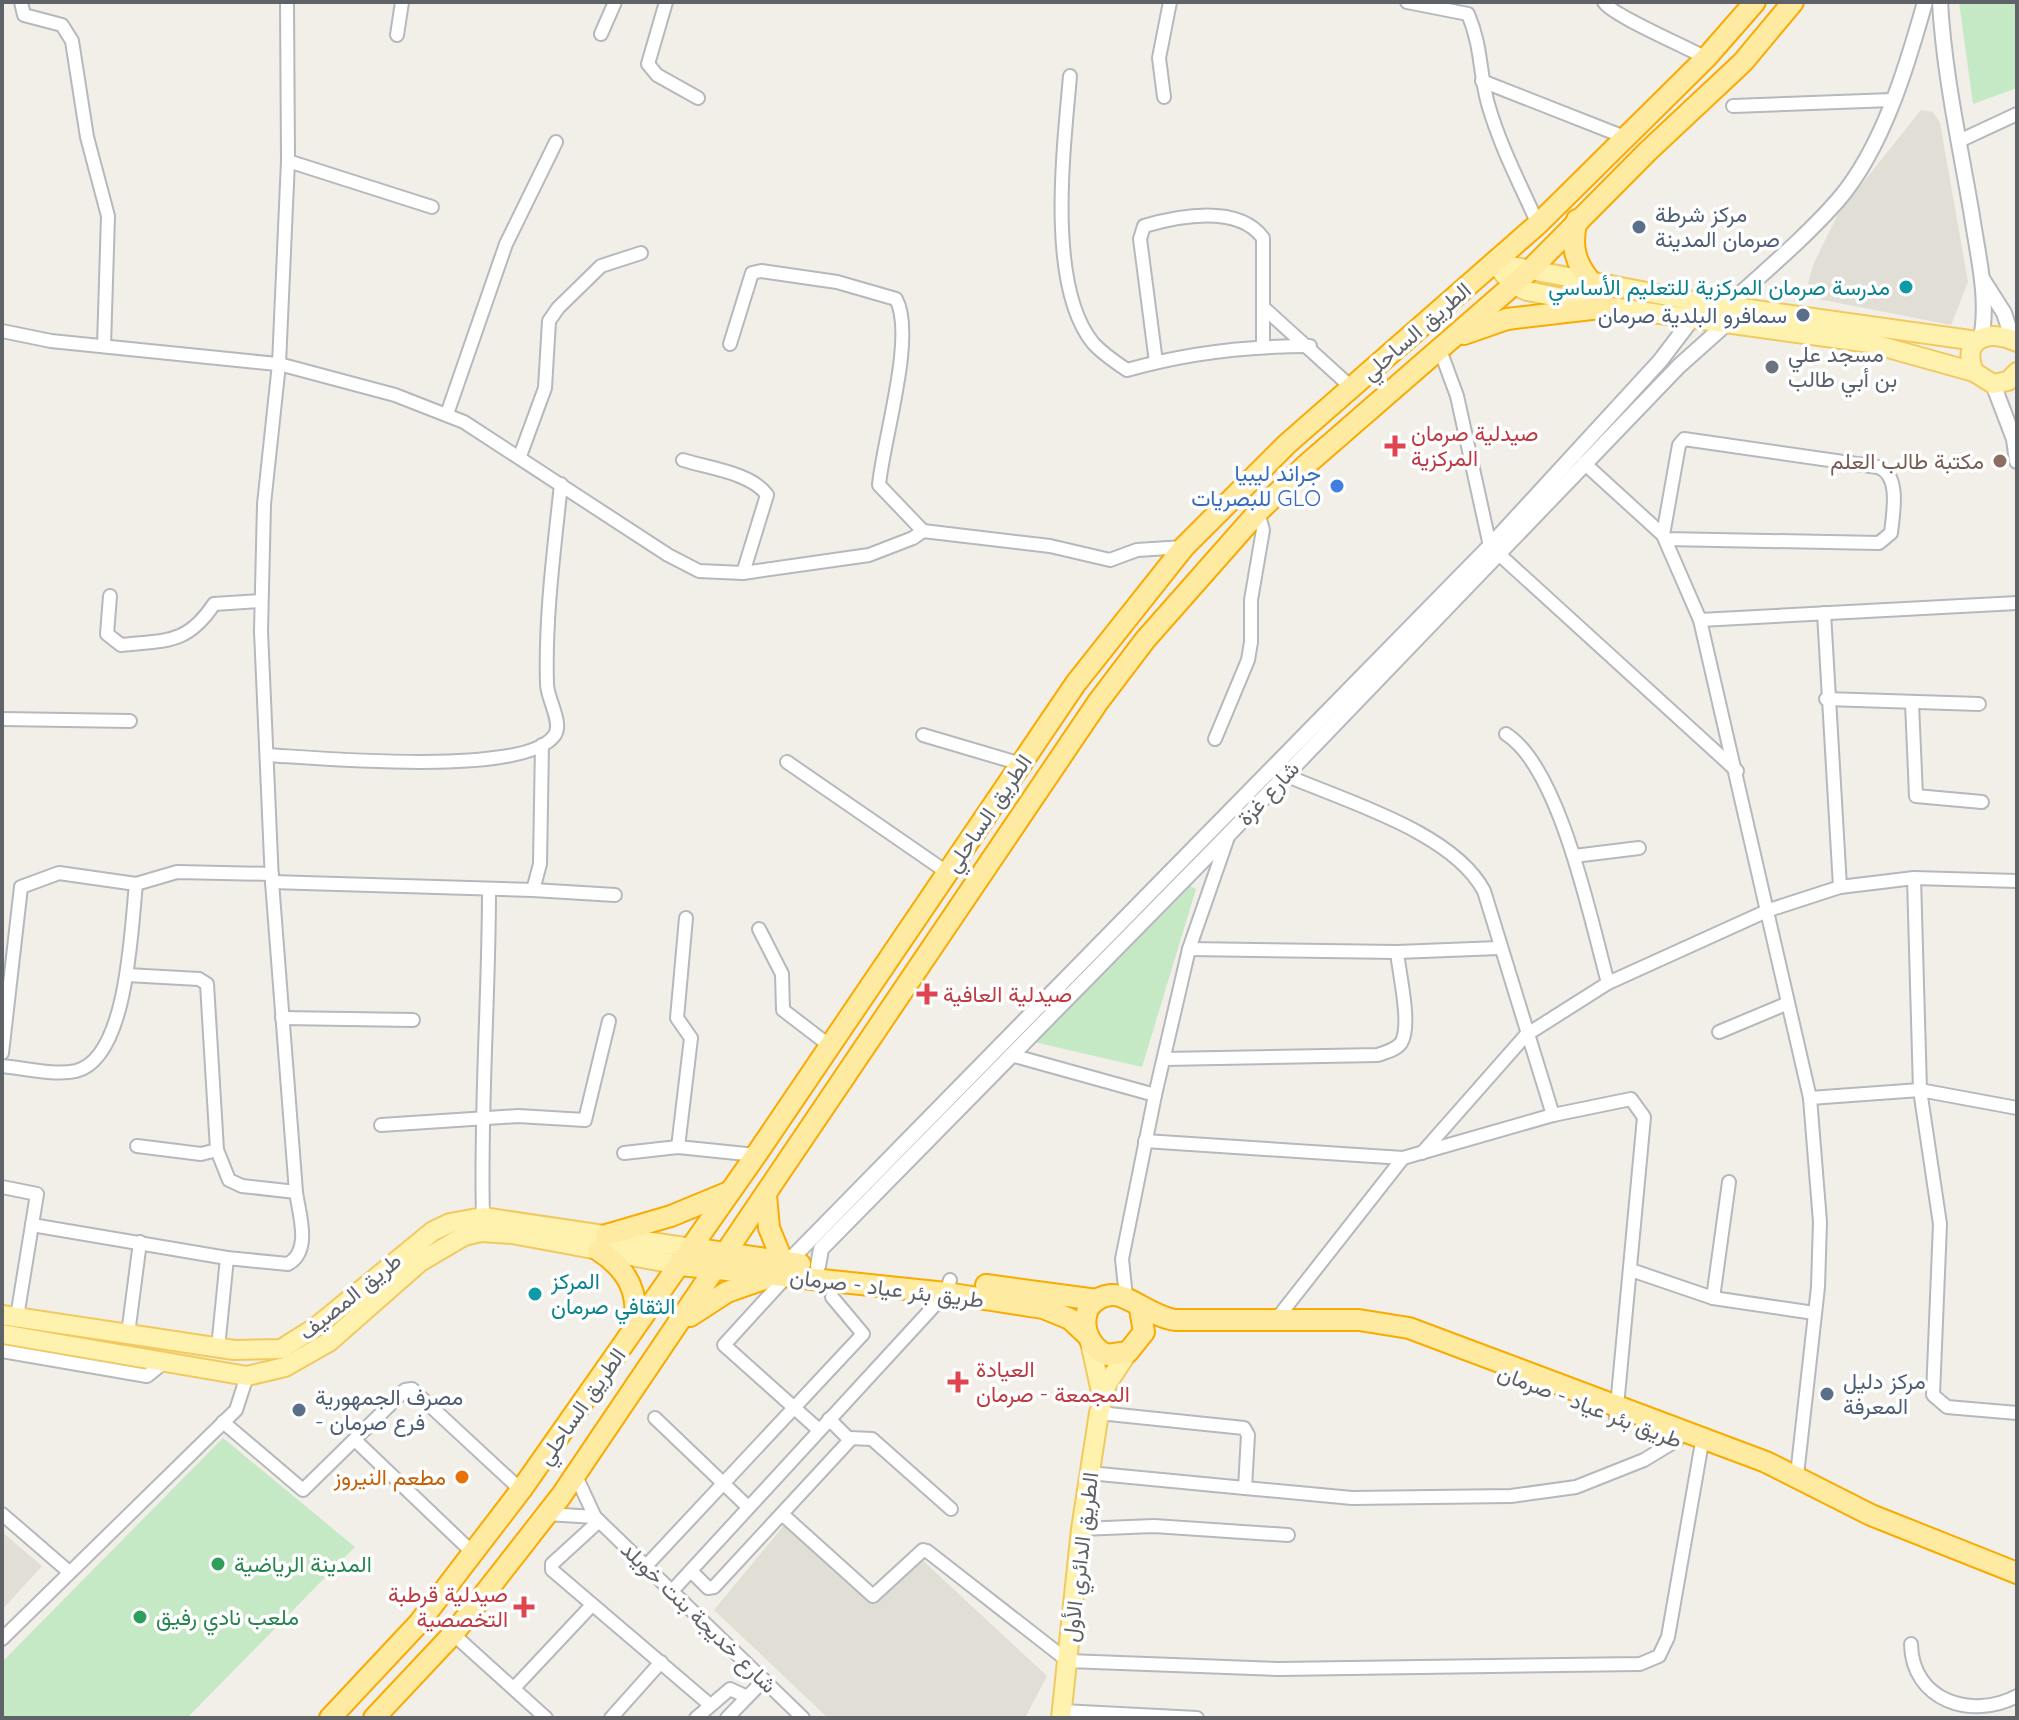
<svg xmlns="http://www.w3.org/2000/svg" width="2019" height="1720" viewBox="0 0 2019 1720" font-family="Quicksand,Vazirmatn,sans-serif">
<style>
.education{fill:#e1ded6}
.green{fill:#c5e8c5}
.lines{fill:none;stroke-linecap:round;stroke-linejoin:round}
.minor-casing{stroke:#b5b8bc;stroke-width:16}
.tertiary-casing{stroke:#b5b8bc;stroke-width:18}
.primary-casing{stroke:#f2c960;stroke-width:22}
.trunk-casing{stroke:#f9ab00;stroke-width:24}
.minor{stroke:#fff;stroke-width:12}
.tertiary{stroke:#fff;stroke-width:14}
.primary{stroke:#fff2af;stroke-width:18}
.trunk{stroke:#feeaa1;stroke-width:20}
.service-dot{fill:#5c6f8a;stroke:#fff;stroke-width:3}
.culture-dot{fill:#0f9aa8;stroke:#fff;stroke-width:3}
.worship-dot{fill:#6b7280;stroke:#fff;stroke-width:3}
.health-dot{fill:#e0444e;stroke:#fff;stroke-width:3}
.education-dot{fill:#8d6e63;stroke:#fff;stroke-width:3}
.shop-dot{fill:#3f7fe0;stroke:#fff;stroke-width:3}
.food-dot{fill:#e8710a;stroke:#fff;stroke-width:3}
.leisure-dot{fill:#2e9e5b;stroke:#fff;stroke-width:3}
.labels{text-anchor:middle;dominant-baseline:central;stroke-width:7;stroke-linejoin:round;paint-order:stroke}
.service-label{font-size:22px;fill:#4e5e75;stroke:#fff;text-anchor:start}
.culture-label{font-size:22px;fill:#0d838f;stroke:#fff;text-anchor:end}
.street-label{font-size:22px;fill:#5f6368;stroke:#fff}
.worship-label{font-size:22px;fill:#5b616d;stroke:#fff;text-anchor:start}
.health-label{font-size:22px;fill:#be3a42;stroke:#fff;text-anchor:start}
.education-label{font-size:22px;fill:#785e54;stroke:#fff;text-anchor:end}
.shop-label{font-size:22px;fill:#366cbe;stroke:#fff;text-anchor:end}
.food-label{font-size:22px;fill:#c56008;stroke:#fff;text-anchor:end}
.leisure-label{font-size:22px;fill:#27864d;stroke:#fff;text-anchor:start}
</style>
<rect width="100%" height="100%" fill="#f1efe8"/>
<g class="education">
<polygon points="1921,110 1933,112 1940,123 1968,282 1951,325 1818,299 1808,283 1814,263 1838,214"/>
<polygon points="786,1523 873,1601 919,1557 1047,1676 1025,1718 828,1718 714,1610"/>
<polygon points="2,1532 42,1566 2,1610"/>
</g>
<g class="green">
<polygon points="1959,2 2017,2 2017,88 1973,104"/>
<polygon points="1185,883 1196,889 1142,1067 1030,1041"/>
<polygon points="223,1438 355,1547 187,1718 2,1718 2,1662"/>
</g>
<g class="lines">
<defs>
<g id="minor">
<polyline points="21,2 24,15 62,25 72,41 87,137 108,216 104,346"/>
<polyline points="666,2 648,64 657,75 698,98"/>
<path d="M1407,2l61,12c14,33 11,57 20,90 12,42 32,80 50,120"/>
<path d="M1604,2c7,13 83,45 102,56"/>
<polyline points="601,34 615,2"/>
<polyline points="397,35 402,2"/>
<path d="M1070,76c-6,71 -24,209 23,267 10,11 22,19 34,27 59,-17 122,-24 183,-24"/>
<polyline points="1482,81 1627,138"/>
<polyline points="1164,97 1159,58 1170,2"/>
<polyline points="1733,106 1892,100"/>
<polyline points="1959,141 2017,114"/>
<polyline points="288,161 432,207"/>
<polyline points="1264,308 1351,387"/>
<polyline points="2,331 51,341 277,364"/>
<path d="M730,344l22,-71 9,-2 76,11 59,17c20,37 -13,141 -17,186l44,46"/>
<polyline points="1440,350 1457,396 1490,546 1737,771"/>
<path d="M1156,362l-16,-123 4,-13c34,-10 94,-22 119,12v108"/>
<polyline points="279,364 395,395 464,422 668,555 699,571 743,573 869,555 913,538 923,531 1050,546 1110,560 1137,550 1184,547"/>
<polyline points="447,414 506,244 556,142"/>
<polyline points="520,456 545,388 549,321 558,308 601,266 641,253"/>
<path d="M683,460c25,8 69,13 84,35l-24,78"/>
<polyline points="1584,463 1663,535 1700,620 1810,1098 1820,1222 1818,1287 1797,1475"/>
<path d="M1663,535l16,-90 5,-6 194,28c23,8 15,46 13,66l-12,10 -213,-4"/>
<path d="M110,596l-3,38 14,11c44,-5 66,0 93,-41l47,-3"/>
<polyline points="1824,613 1840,887"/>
<polyline points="1700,620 2017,603"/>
<polyline points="1826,699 1979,704"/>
<polyline points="1912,703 1916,796 1982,802"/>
<polyline points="2,719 130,721"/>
<path d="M1506,734c54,34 85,187 102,249"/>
<polyline points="923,735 1021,764"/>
<polyline points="1215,739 1248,660 1251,642 1251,600 1263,530 1258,512"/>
<path d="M267,755c52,3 256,22 287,-19 10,-12 -7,-37 -7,-52 -2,-67 7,-133 14,-200"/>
<polyline points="787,762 948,873"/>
<path d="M1285,775c60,26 168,57 199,116l69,224"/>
<polyline points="1574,856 1639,848"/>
<polyline points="1914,878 1920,1090 1940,1224 1933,1395 1947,1407 2017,1413"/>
<polyline points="272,882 533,890 540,864 542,745"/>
<polyline points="533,890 615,895"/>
<polyline points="759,929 782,974 783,1010 830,1046"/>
<polyline points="1189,949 1397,952 1499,948"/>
<polyline points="127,975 199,979 207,984 217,1150 229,1180 242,1186 296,1192"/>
<polyline points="282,1018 413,1020"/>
<polyline points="1719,1032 1786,1004"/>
<polyline points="2,1053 21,887 59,873 136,884"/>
<polyline points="1011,1055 1155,1095"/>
<path d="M1164,1059l214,-4c7,-3 18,-5 23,-12 11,-17 -2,-70 -4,-91"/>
<path d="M2,1066c22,2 53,10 74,5 52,-13 55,-142 60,-187l41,-12 95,2"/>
<polyline points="1810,1098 1920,1090 2017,1108"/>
<polyline points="381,1125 518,1116 585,1120 609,1021"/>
<polyline points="1145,1141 1403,1158 1553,1115 1631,1099 1644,1117 1616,1417"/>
<polyline points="137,1146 201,1154 217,1150"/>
<polyline points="678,1147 691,1038 677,1018 686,918"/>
<polyline points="624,1153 678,1147 756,1155"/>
<polyline points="1422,1153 1526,1035 1608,983 1769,910 1840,887 1914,878 2017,881"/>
<polyline points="2,1187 37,1194 17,1317"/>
<path d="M483,1217c-3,-109 6,-218 6,-327"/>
<path d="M32,1225l195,33 61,6c24,-13 11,-50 8,-72l-24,-310 -11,-251 3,-127 15,-140 9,-203 -1,-159"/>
<polyline points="1631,1270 1713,1298 1814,1313"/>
<polyline points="787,1276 724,1345 819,1430"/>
<polyline points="1126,1297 1122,1259 1155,1095 1189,949 1229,834"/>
<polyline points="1713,1298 1729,1182"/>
<polyline points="1275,1321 1403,1158"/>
<polyline points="128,1334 140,1242"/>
<polyline points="218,1348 227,1258"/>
<polyline points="2,1351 147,1376 167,1360"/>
<polyline points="655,1418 748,1507"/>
<polyline points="223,1422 303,1490 405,1390 412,1389 521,1490"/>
<polyline points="850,1438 872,1439 951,1509"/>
<polyline points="356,1441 473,1553"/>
<polyline points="1089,1473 1245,1488 1248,1435 1244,1428 1099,1413"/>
<polyline points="575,1474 595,1517 803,1718"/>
<polyline points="1245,1488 1352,1498 1511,1496 1576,1487 1644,1460 1677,1440"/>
<polyline points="2,1514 68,1571"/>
<polyline points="547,1514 595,1517"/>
<polyline points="782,1514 873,1596 923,1550 927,1551 1068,1661 1278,1669 1640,1664 1659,1656 1668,1637 1701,1448"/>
<polyline points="599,1521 552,1564 552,1570 709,1704"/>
<polyline points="1081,1529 1154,1526 1288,1535"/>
<polyline points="646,1566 863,1334 832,1297"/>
<polyline points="691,1571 708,1588 714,1587 850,1440 829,1419"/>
<polyline points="672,1591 946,1293 950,1280"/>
<polyline points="453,1634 546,1718"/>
<polyline points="2,1639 236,1410 247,1376"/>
<path d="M1911,1644c1,57 61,76 106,52"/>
<polyline points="514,1688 591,1606"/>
<polyline points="1062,1711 1197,1718"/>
<polyline points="611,1718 661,1662"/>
<polyline points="696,1718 730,1689 747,1697"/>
<polyline points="727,1718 764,1680"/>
</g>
<g id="tertiary">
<path d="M1940,2c4,72 20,143 32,214 6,41 17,82 9,123"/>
<polyline points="1983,280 2004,313 2013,340"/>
<path d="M1728,305c37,-34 78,-68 111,-106 44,-52 68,-133 86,-197"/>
<polyline points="1993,384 2014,439 2017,461"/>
<polyline points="788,1262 1490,546 1660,361 1692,319"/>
<polyline points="818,1266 821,1249 1229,834 1679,366 1726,324"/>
</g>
<g id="primary">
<polyline points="1495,263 1512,284 1527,291 1609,307 1870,343 1974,372"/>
<polyline points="1495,263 1699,302 1977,341"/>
<path d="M2017,342c-27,-13 -57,-5 -43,30l19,12 15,-3 9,-9"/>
<polyline points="2,1315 234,1350 281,1349 316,1327 433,1231 450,1223 483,1217 691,1248"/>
<polyline points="2,1334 247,1376 285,1367 329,1342 420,1262 464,1236 481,1232 512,1234 680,1265"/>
<polyline points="1090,1342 1102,1396"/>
<polyline points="1061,1718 1081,1529 1099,1413 1107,1384 1128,1352"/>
</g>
<g id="trunk">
<path d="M1577,220c-7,26 -2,45 17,65"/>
<polyline points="1464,334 1507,319 1609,307"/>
<polyline points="766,1195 769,1228 783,1262"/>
<polyline points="606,1235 671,1216 729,1192"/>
<polyline points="691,1248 800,1264"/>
<path d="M598,1250c31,20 43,45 35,80"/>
<polyline points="680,1265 946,1293 1043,1308 1070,1319 1086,1334"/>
<polyline points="986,1285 1097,1300"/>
<path d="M1140,1309l4,23 -16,20 -21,3c-28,-12 -31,-56 4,-60 16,-2 39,21 64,25h184l50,8 357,134 105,53 146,58"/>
<polyline points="690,1316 727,1292 764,1279"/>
<polyline points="330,1718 419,1623 521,1490 756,1155 1076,683 1184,547 1287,444 1538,224 1706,58 1755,2"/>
<polyline points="374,1718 453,1634 561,1496 1098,702 1145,640 1258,512 1306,465 1528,272 1648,151 1743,62 1793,2"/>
</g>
</defs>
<use href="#minor" class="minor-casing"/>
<use href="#tertiary" class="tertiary-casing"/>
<use href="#primary" class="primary-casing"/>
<use href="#trunk" class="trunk-casing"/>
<use href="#minor" class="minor"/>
<use href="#tertiary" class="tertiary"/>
<use href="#primary" class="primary"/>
<use href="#trunk" class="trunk"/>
</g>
<g class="service-dot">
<circle cx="1639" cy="227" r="8"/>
<circle cx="1803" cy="315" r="8"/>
<circle cx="1827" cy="1394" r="8"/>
<circle cx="299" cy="1410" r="8"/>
</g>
<g class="culture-dot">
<circle cx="1906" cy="287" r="8"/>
<circle cx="535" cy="1294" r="8"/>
</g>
<circle class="worship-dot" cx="1772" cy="367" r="8"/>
<g class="health-dot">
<path d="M1391 434h8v8h8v8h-8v8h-8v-8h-8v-8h8z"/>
<path d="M923 982h8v8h8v8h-8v8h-8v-8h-8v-8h8z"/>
<path d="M954 1370h8v8h8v8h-8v8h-8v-8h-8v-8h8z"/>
<path d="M520 1595h8v8h8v8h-8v8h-8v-8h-8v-8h8z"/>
</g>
<circle class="education-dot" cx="2000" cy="461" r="8"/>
<circle class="shop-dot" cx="1337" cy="486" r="8"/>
<circle class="food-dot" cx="462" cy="1477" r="8"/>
<g class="leisure-dot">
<circle cx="218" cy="1564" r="8"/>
<circle cx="140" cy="1617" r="8"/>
</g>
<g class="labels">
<g class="service-label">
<text x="1655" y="214">مركز شرطة<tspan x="1655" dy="25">صرمان المدينة</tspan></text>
<text x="1787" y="315" text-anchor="end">سمافرو البلدية صرمان</text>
<text x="1843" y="1381">مركز دليل<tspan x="1843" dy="25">المعرفة</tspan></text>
<text x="315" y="1397">مصرف الجمهورية<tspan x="315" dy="25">- فرع صرمان</tspan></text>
</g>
<g class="culture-label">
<text x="1890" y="287">مدرسة صرمان المركزية للتعليم الأساسي</text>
<text x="551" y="1281" text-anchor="start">المركز<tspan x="551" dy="25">الثقافي صرمان</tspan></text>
</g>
<g class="street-label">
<text transform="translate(1416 331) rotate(-41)">الطريق الساحلي</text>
<text transform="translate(1268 793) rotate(-47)">شارع غزة</text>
<text transform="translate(988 813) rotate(-56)">الطريق الساحلي</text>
<text transform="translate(887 1288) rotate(7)">طريق بئر عياد - صرمان</text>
<text transform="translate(350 1296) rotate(-39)">طريق المصيف</text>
<text transform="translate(581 1406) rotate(-55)">الطريق الساحلي</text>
<text transform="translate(1590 1406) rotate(21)">طريق بئر عياد - صرمان</text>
<text transform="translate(1080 1557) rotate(-83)">الطريق الدائري الأول</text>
<text transform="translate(699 1617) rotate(44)">شارع خديجة بنت خويلد</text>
</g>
<g class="worship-label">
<text x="1788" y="354">مسجد علي<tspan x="1788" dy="25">بن أبي طالب</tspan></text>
</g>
<g class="health-label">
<text x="1411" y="433">صيدلية صرمان<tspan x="1411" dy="25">المركزية</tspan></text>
<text x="943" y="994">صيدلية العافية</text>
<text x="976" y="1369">العيادة<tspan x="976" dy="25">المجمعة - صرمان</tspan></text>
<text x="508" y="1594" text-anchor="end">صيدلية قرطبة<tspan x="508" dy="25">التخصصية</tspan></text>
</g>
<g class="education-label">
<text x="1984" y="461">مكتبة طالب العلم</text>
</g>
<g class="shop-label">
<text x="1321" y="473">جراند ليبيا<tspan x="1321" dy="25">للبصريات GLO</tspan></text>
</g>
<g class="food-label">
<text x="446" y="1477">مطعم النيروز</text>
</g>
<g class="leisure-label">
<text x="234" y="1564">المدينة الرياضية</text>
<text x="156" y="1617">ملعب نادي رفيق</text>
</g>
</g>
<rect width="2019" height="1720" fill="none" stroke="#5f6368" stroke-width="8"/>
</svg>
